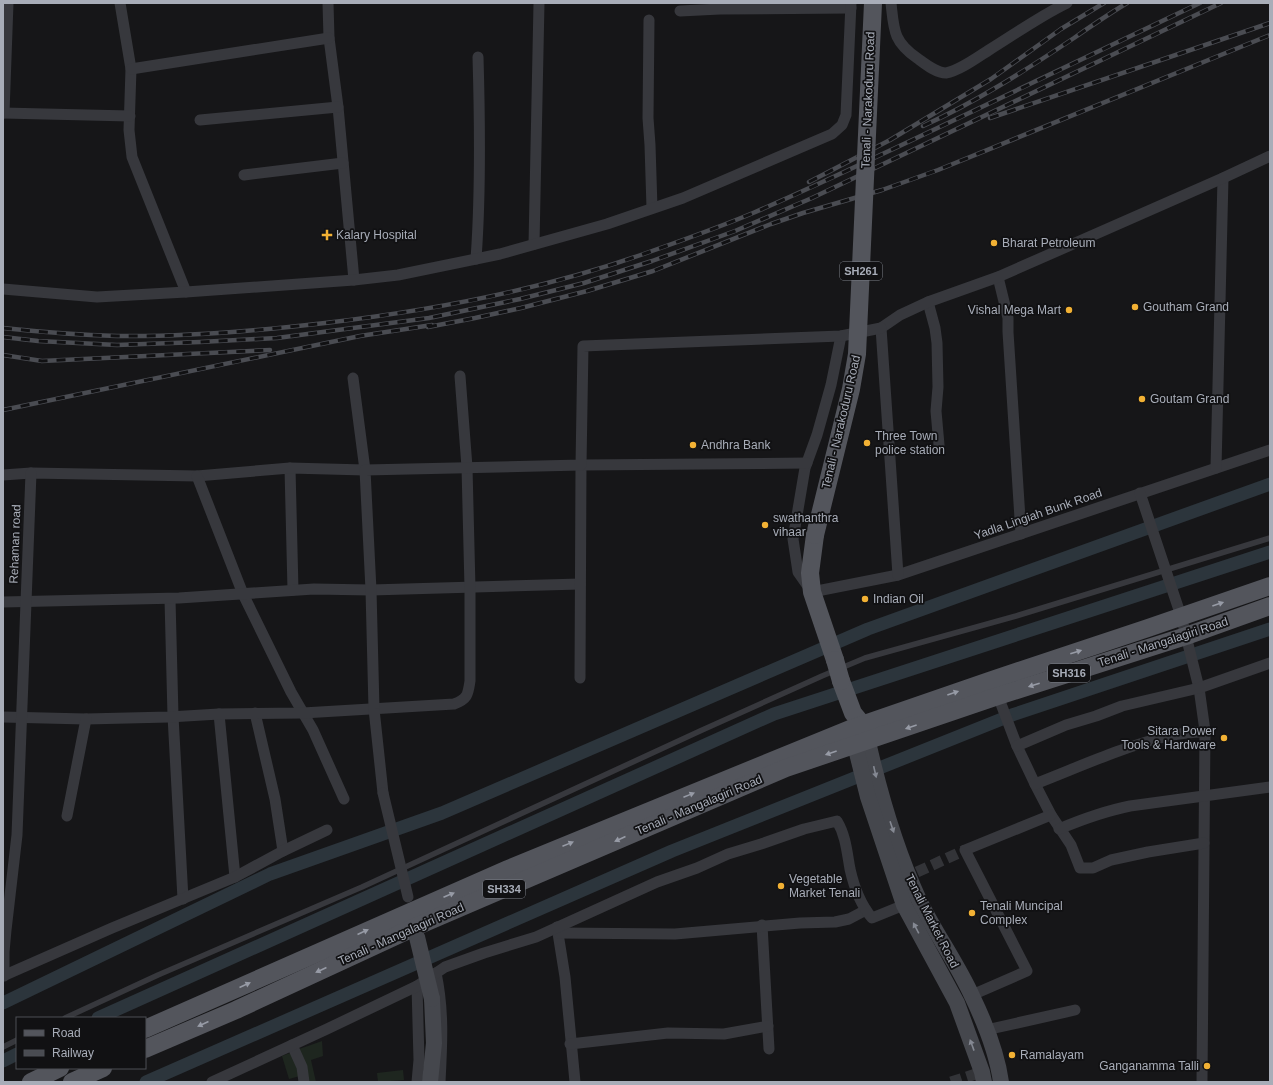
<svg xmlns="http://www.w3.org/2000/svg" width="1273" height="1085" viewBox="0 0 1273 1085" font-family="Arial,sans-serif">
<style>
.green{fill:#1e261f}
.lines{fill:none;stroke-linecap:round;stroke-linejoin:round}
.canal{stroke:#2c353c;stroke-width:13}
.street-tunnel{stroke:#333438;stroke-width:11;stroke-dasharray:11 5.5;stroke-linecap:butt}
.lane{stroke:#37383d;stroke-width:5.5}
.street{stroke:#37383d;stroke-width:11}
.secondary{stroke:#45474d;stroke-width:16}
.primary{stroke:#53555c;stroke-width:18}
.rail-casing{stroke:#4a4c52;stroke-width:4.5}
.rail{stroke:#111113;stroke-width:3;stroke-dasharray:9;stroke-linecap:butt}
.street-bridge{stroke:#37383d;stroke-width:11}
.secondary-bridge{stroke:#45474d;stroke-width:16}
.primary-bridge{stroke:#53555c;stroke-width:18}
.oneway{fill:#979ba6}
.oneway2{fill:#858993}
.poi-dot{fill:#f2b134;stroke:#111113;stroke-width:1.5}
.labels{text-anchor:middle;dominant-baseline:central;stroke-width:3.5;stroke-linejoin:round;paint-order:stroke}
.shield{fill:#111113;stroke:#7b7e86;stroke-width:1}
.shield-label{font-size:11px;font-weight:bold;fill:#a8adb8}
.street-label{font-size:12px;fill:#a8adb8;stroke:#111113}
.poi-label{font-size:12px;fill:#a8adb8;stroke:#111113;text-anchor:start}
</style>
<rect width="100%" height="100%" fill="#161618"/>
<g class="green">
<polygon points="322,1041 323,1056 311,1060 316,1082 305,1082 296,1050 308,1046 309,1050 308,1046"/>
<polygon points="293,1052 300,1076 289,1079 282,1056"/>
<polygon points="403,1070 404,1080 378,1082 377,1073"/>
</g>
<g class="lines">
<g class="canal">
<polyline points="3,1003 270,874 442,813 868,629 1270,484"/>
<polyline points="98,1018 774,714 1270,552"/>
<polyline points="3,1061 17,1054"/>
<polyline points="146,1082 672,851 1012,715 1270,629"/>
</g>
<g class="street-tunnel">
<polyline points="917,872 965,850"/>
<polyline points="951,1082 982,1072"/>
</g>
<g class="lane">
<polyline points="65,1018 158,975 362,887 700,731 822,676 865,658 1016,616 1270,538"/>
<polyline points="3,1047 17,1040"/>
</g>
<g class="street">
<polyline points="120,3 131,69 129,130 132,157 186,292"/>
<polyline points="328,3 329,38 338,107 354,280"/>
<path d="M891,3c3,27 2,38 26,55 7,5 19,15 29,15 13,-2 32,-16 43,-23 26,-16 51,-34 78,-47"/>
<polyline points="680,11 720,9 851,8"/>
<polyline points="649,20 648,118 650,145 652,208"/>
<polyline points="131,69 329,38"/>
<polyline points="3,113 130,116"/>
<polyline points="4,113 8,3"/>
<polyline points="200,120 338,107"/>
<polyline points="244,175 343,163"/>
<polyline points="534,244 539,3"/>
<path d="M476,259c5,-68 4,-134 2,-202"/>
<polyline points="998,277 1008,318 1008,332 1021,534"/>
<polyline points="3,289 97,297 186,292 354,280 398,275 500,254 607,224 683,198 832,134 842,125 846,115 851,3"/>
<polyline points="928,302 935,328 937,343 938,387 936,411 939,445"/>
<polyline points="841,336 831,385 817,435 805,468 793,539 798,572 812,592 898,575 1270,450"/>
<polyline points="290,468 293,590"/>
<polyline points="1216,468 1223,178"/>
<polyline points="3,475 31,473 197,476 290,468 365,470 353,378"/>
<polyline points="197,476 243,594 291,692 313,730 344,799"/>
<polyline points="1140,493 1181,616 1199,688 1205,731 1202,1082"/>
<polyline points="898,575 881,328 900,315 928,302 998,277 1223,178 1270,156"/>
<polyline points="170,599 173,716 183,899"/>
<polyline points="3,602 179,598 314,589 371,590 580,584"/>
<polyline points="580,678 581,465 807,463"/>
<polyline points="998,696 1017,746 1035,784 1051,815 1071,845 1080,868 1093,868 1111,860 1148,852 1204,843"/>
<polyline points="255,713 275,799 283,851"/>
<polyline points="219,714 235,877"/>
<path d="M3,717l83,2 83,-2 50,-3 84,-1 151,-9c14,-5 14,-10 16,-23v-93l-3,-121 -7,-91"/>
<polyline points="1017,746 1066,725 1096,716 1122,706 1199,688 1270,663"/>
<path d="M1035,784c44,-17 87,-37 133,-48 12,-3 25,-3 37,-5"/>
<polyline points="383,793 374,709 371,590 365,470 581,465 583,346 841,336 881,328"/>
<polyline points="67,816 86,719"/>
<path d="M1059,829c24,-10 46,-18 71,-23l140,-19"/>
<polyline points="762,925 769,1049"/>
<polyline points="557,927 565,977 575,1082"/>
<polyline points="558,933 675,934 800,923 835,922 849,919 866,910"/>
<path d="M436,973c8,38 6,71 4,109"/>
<polyline points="3,976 112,928 235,877 283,851 327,830"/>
<polyline points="4,976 4,952 6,930 17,835 31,473"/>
<polyline points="417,986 419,1060 417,1082"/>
<polyline points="972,995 1027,971 965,850 1051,815"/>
<polyline points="986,1030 1075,1010"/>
<polyline points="570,1044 668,1033 724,1034 768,1026"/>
<polyline points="292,1045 302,1067 304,1082"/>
<path d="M212,1082l115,-53 90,-43 28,-19 39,-14 52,-16 121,-55 40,-14 31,-14 33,-10 43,-15 33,-8c9,15 10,32 13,48 4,18 10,35 22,49l32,-13"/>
</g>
<g class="secondary">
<path d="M868,742c12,53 28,108 51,158 16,33 38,63 53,96 13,27 25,57 29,86"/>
<polyline points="855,745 868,797 904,905 957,1003 982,1072 984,1082"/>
<polyline points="430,1082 434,1043 432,999"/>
</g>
<g class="primary">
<polyline points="815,535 810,573 812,592 835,660"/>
<polyline points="841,681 853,713 862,724 866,735"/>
<polyline points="145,1029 508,869 850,729 992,680 1148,628 1270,586"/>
<polyline points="145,1049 236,1010 415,927 786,768 998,696 1186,636 1270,606"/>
<polyline points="31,1082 60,1068"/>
<polyline points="72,1082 103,1068"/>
</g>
<defs>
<g id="rail">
<polyline points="990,118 1270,23"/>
<path d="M923,126c53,-24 103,-56 151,-88 17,-12 35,-24 53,-35"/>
<polyline points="809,182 890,140 991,79 1061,29 1104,3"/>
<polyline points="428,327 475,318 521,308 587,291 653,271 771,224 803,213 882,190 938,170 1270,35"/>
<path d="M3,328c38,4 76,7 114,8 69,1 139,-5 208,-13 111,-13 222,-34 327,-72 34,-12 68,-24 101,-38 52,-22 104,-47 155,-71 98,-46 195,-93 292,-139"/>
<polyline points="3,337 38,341 117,345 200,342 277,338 429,318 520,299 584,283 652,261 735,231 812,198 1221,3"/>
<polyline points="3,355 42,361 270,350"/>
<polyline points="3,410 360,336 432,325"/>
</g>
</defs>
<use href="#rail" class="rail-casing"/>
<use href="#rail" class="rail"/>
<polyline class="street-bridge" points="383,793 408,897"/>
<polyline class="secondary-bridge" points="417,937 432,999"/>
<g class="primary-bridge">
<polyline points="815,535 851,389 857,354 873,3"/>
<polyline points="835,660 841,681"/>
</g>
</g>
<defs><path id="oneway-solid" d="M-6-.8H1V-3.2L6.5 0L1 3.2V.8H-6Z"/></defs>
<g class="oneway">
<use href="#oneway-solid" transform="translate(1218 604) rotate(-19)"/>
<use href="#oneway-solid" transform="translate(1076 652) rotate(-18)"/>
<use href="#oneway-solid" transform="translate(1034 685) rotate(162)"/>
<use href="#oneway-solid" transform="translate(953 693) rotate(-19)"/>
<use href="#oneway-solid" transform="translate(911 727) rotate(161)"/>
<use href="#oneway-solid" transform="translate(831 753) rotate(161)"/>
<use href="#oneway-solid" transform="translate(689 795) rotate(-22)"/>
<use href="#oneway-solid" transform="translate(620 839) rotate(156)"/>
<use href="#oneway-solid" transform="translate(568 844) rotate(-22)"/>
<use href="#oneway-solid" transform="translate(449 895) rotate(-23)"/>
<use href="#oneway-solid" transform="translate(363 932) rotate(-24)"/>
<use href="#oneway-solid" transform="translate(321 970) rotate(155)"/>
<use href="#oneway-solid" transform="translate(245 985) rotate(-24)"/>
<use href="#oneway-solid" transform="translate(203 1024) rotate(156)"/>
</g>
<g class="oneway2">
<use href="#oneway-solid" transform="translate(875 772) rotate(77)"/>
<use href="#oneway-solid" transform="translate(892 827) rotate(71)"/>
<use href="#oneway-solid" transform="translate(916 928) rotate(-118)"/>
<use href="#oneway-solid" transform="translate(972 1045) rotate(-110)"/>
</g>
<g class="poi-dot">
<path d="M325 229h4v4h4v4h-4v4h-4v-4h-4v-4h4z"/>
<circle cx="994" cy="243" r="4"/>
<circle cx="1135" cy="307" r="4"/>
<circle cx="1069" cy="310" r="4"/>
<circle cx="1142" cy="399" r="4"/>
<circle cx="867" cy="443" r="4"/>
<circle cx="693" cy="445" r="4"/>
<circle cx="765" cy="525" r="4"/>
<circle cx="865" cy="599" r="4"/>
<circle cx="1224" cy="738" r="4"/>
<circle cx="781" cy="886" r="4"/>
<circle cx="972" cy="913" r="4"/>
<circle cx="1012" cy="1055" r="4"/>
<circle cx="1207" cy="1066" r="4"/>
</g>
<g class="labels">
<g class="shield">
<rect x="840" y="262" width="42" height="18" rx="3"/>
<rect x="1048" y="664" width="42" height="18" rx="3"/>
<rect x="483" y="880" width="42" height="18" rx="3"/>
</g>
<g class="shield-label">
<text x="861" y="271">SH261</text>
<text x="1069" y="673">SH316</text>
<text x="504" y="889">SH334</text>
</g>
<g class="street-label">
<text transform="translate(868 100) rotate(-88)">Tenali - Narakoduru Road</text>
<text transform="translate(841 422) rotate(-77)">Tenali - Narakoduru Road</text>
<text transform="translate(1038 514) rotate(-19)">Yadla Lingiah Bunk Road</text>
<text transform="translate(15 544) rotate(-88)">Rehaman road</text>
<text transform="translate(1163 642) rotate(-18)">Tenali - Mangalagiri Road</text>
<text transform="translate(699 805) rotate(-23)">Tenali - Mangalagiri Road</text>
<text transform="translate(932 921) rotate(63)">Tenali Market Road</text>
<text transform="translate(401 934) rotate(-24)">Tenali - Mangalagiri Road</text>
</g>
<g class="poi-label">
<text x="336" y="235">Kalary Hospital</text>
<text x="1002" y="243">Bharat Petroleum</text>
<text x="1143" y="307">Goutham Grand</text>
<text x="1061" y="310" text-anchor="end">Vishal Mega Mart</text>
<text x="1150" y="399">Goutam Grand</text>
<text x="875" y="436">Three Town<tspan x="875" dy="14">police station</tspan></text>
<text x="701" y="445">Andhra Bank</text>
<text x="773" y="518">swathanthra<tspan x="773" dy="14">vihaar</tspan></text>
<text x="873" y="599">Indian Oil</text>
<text x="1216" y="731" text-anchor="end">Sitara Power<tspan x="1216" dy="14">Tools &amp; Hardware</tspan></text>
<text x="789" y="879">Vegetable<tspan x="789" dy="14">Market Tenali</tspan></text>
<text x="980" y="906">Tenali Muncipal<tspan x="980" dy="14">Complex</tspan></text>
<text x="1020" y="1055">Ramalayam</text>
<text x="1199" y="1066" text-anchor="end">Ganganamma Talli</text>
</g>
</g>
<rect width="1273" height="1085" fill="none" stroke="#a8adb8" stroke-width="8"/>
<rect x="16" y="1017" width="130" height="52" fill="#111113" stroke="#4d4f55"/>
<rect x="24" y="1030" width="20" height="6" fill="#53555c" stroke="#4d4f55"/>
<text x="52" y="1037" font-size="12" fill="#a8adb8">Road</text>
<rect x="24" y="1050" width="20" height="6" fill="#4a4c52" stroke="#4d4f55"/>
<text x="52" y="1057" font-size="12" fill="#a8adb8">Railway</text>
</svg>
